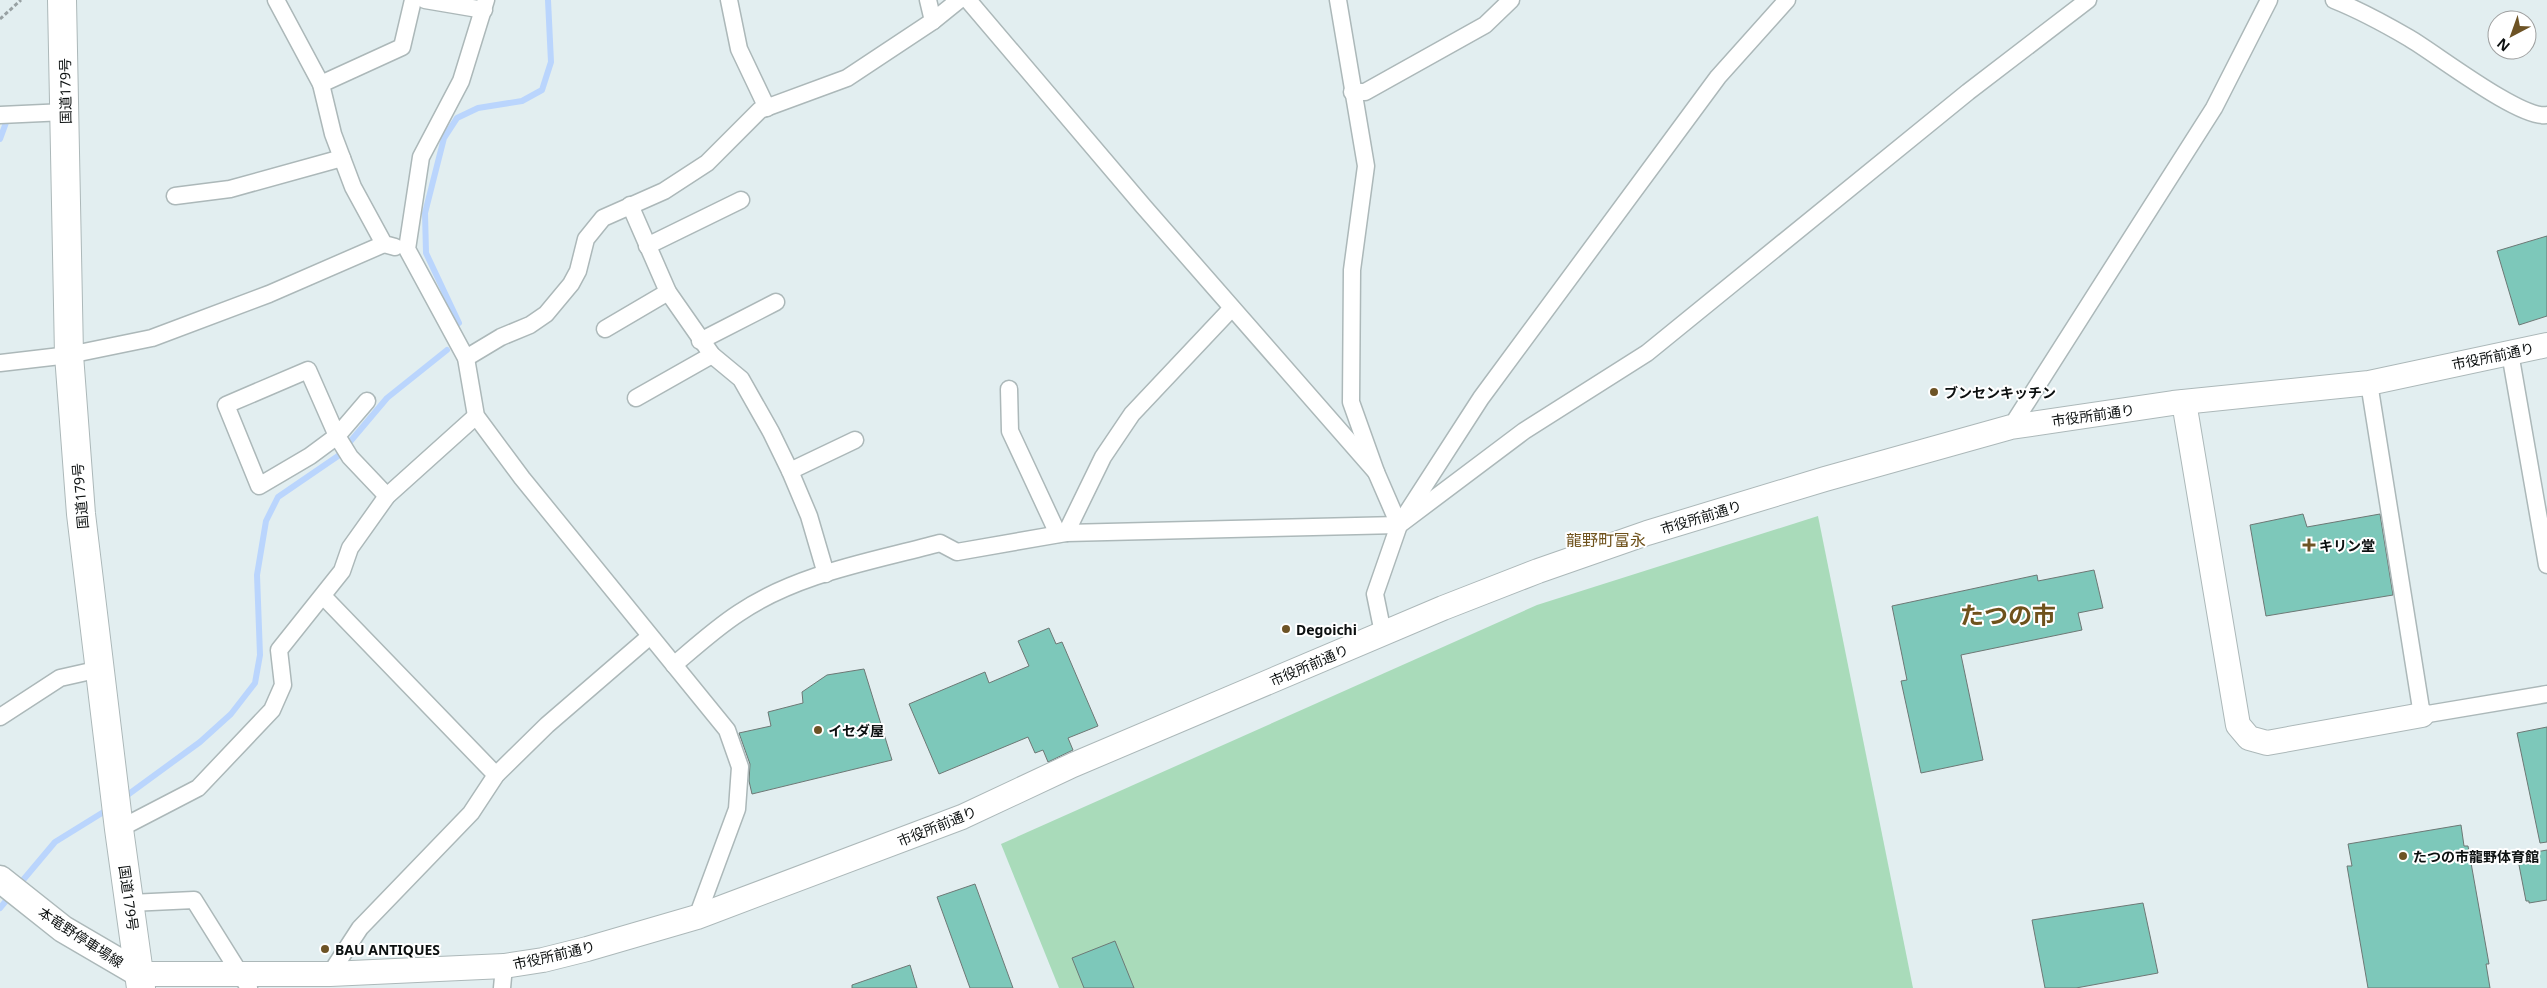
<svg xmlns="http://www.w3.org/2000/svg" width="2547" height="988" viewBox="0 0 2547 988" font-family="'Noto Sans','Noto Sans JP',sans-serif">
<style>
.green{fill:#a9dbba}
.lines{fill:none;stroke-linecap:round;stroke-linejoin:round}
.stream{stroke:#bad5fd;stroke-width:6}
.building{fill:#7dc8ba;stroke:#6d7875}
.street-casing{stroke:#acb8b9;stroke-width:19}
.secondary-casing{stroke:#acb8b9;stroke-width:26}
.primary-casing{stroke:#acb8b9;stroke-width:29}
.highway-casing{stroke:#acb8b9;stroke-width:30}
.path{stroke:#98a1a3;stroke-width:3;stroke-dasharray:4 2.5;stroke-linecap:butt}
.street{stroke:#fff;stroke-width:16}
.secondary{stroke:#fff;stroke-width:24}
.primary{stroke:#fff;stroke-width:26}
.highway{stroke:#fff;stroke-width:28}
.poi-dot{fill:#6d5325;stroke:#fff;stroke-width:2}
.labels{text-anchor:middle;dominant-baseline:central;stroke-width:4;stroke-linejoin:round;paint-order:stroke}
.street-label{font-size:14px;fill:#0c1010;stroke:#fff}
.poi-label{font-size:14px;font-weight:bold;fill:#0c1010;stroke:#fff;text-anchor:start}
.quarter-label{font-size:16px;fill:#6f521c;stroke:#fff}
.town-label{font-size:24px;font-weight:bold;fill:#6f521c;stroke:#fff}
</style>
<rect width="100%" height="100%" fill="#e2eef0"/>
<polygon class="green" points="1818,516 1913,988 1059,988 1001,844 1537,605"/>
<g class="lines">
<g class="stream">
<polyline points="0,139 7,120"/>
<polyline points="459,323 426,253 425,213 444,138 457,118 478,108 522,101 542,90 551,62 548,0"/>
<polyline points="122,799 200,742 231,714 255,683 260,655 257,575 266,521 278,497 338,456 387,398 447,350"/>
<polyline points="18,886 55,842 110,808"/>
<polyline points="0,908 10,896"/>
</g>
</g>
<g class="building">
<polygon points="2547,236 2547,316 2519,325 2497,251"/>
<polygon points="2303,514 2307,527 2380,514 2393,595 2266,616 2250,525"/>
<polygon points="2094,570 2103,608 2078,613 2082,630 1961,655 1983,760 1921,773 1901,681 1907,680 1892,606 2037,575 2038,581"/>
<polygon points="1049,628 1056,644 1062,642 1098,726 1068,738 1073,750 1048,762 1043,750 1035,753 1028,737 939,774 909,704 985,672 989,683 1029,666 1018,641"/>
<polygon points="864,669 892,760 752,794 749,781 750,764 739,733 771,726 768,712 803,703 802,692 827,675"/>
<polygon points="2547,727 2547,842 2540,843 2517,733"/>
<polygon points="2461,825 2464,846 2468,846 2489,964 2486,964 2490,988 2368,988 2347,866 2352,866 2348,844"/>
<polygon points="2547,850 2547,900 2529,903 2529,901 2526,901 2518,860 2521,860 2520,855"/>
<polygon points="975,884 1013,988 970,988 937,897"/>
<polygon points="2143,903 2158,973 2076,988 2045,988 2032,920"/>
<polygon points="1115,941 1134,988 1084,988 1072,958"/>
<polygon points="910,965 917,988 852,988 852,985"/>
</g>
<g class="lines">
<defs>
<g id="street">
<polyline points="276,0 321,84 333,134 353,187 384,244 395,247"/>
<polyline points="425,0 484,10"/>
<polyline points="486,0 461,81 421,157 407,249 466,358 476,416 522,478 727,730 740,767 737,809 697,917"/>
<polyline points="729,0 739,49 767,108"/>
<polyline points="928,0 933,21"/>
<polyline points="968,0 1144,207 1376,472"/>
<polyline points="1338,0 1366,166 1352,270 1351,402 1376,472 1399,525"/>
<path d="M2334,0c25,10 51,24 75,38 26,15 112,82 138,77"/>
<polyline points="321,84 402,47 413,0"/>
<polyline points="1352,92 1365,92 1485,25 1511,0"/>
<polyline points="0,115 65,112"/>
<polyline points="175,196 230,189 342,158"/>
<polyline points="630,205 668,292 712,355 741,379 771,432 790,471 809,516 826,574"/>
<polyline points="647,246 741,200"/>
<polyline points="605,329 668,292"/>
<polyline points="700,341 776,302"/>
<polyline points="2510,353 2547,565"/>
<polyline points="466,358 501,337 530,325 546,314 571,284 578,271 586,239 603,218 664,191 707,163 760,110 847,78 933,21 959,0"/>
<polyline points="0,363 69,355 152,338 269,294 384,244"/>
<polyline points="2369,383 2422,715 2547,694"/>
<polyline points="1009,389 1010,431 1058,534"/>
<polyline points="636,398 712,355"/>
<polyline points="367,401 337,436 310,456 259,486 226,405 308,370 337,436 350,457 387,496"/>
<polyline points="2011,427 2214,108 2269,0"/>
<polyline points="790,471 855,440"/>
<polyline points="1066,533 1103,457 1132,414 1232,308"/>
<polyline points="323,596 496,775"/>
<polyline points="1383,633 1375,594 1399,525 1481,398 1718,77 1787,0"/>
<path d="M674,665c21,-18 42,-37 65,-52 59,-40 135,-52 201,-70l17,9 109,-19 333,-8 125,-94 123,-78 321,-261 120,-92"/>
<polyline points="0,717 60,678 100,669"/>
<polyline points="119,829 198,788 272,710 283,685 279,650 342,571 350,548 387,496 476,416"/>
<polyline points="130,903 194,900 249,988"/>
<polyline points="330,974 360,928 471,813 496,775 547,725 649,637"/>
<polyline points="502,988 504,966"/>
</g>
<g id="secondary">
<polyline points="2184,402 2238,725 2249,738 2267,743 2422,715"/>
<polyline points="140,974 330,974 504,966 543,960 587,949 697,917 962,817 1073,765 1443,608 1538,571 1647,533 1825,479 2011,427 2173,403 2369,383 2547,345"/>
</g>
<polyline id="primary" points="0,879 63,929 140,974"/>
<polyline id="highway" points="62,0 69,355 81,514 119,829 141,988"/>
</defs>
<use href="#street" class="street-casing"/>
<use href="#secondary" class="secondary-casing"/>
<use href="#primary" class="primary-casing"/>
<use href="#highway" class="highway-casing"/>
<polyline class="path" points="0,19 21,0"/>
<use href="#street" class="street"/>
<use href="#secondary" class="secondary"/>
<use href="#primary" class="primary"/>
<use href="#highway" class="highway"/>
</g>
<g class="poi-dot">
<circle cx="1934" cy="392" r="5"/>
<path d="M2306.5 537.5h5v5h5v5h-5v5h-5v-5h-5v-5h5z"/>
<circle cx="1286" cy="629" r="5"/>
<circle cx="818" cy="730" r="5"/>
<circle cx="2403" cy="856" r="5"/>
<circle cx="325" cy="949" r="5"/>
</g>
<g class="labels">
<g class="street-label">
<text transform="translate(65 91) rotate(-91)">国道179号</text>
<text transform="translate(2493 356) rotate(-12)">市役所前通り</text>
<text transform="translate(2093 415) rotate(-8)">市役所前通り</text>
<text transform="translate(80 496) rotate(-95)">国道179号</text>
<text transform="translate(1701 517) rotate(-17)">市役所前通り</text>
<text transform="translate(1309 665) rotate(-23)">市役所前通り</text>
<text transform="translate(937 826) rotate(-22)">市役所前通り</text>
<text transform="translate(129 898) rotate(82)">国道179号</text>
<text transform="translate(81 937) rotate(33)">本竜野停車場線</text>
<text transform="translate(554 955) rotate(-13)">市役所前通り</text>
</g>
<g class="poi-label">
<text x="1944" y="392">ブンセンキッチン</text>
<text x="2319" y="545">キリン堂</text>
<text x="1296" y="629">Degoichi</text>
<text x="828" y="730">イセダ屋</text>
<text x="2413" y="856">たつの市龍野体育館</text>
<text x="335" y="949">BAU ANTIQUES</text>
</g>
<g class="quarter-label">
<text x="1606" y="540">龍野町富永</text>
</g>
<g class="town-label">
<text x="2008" y="614">たつの市</text>
</g>
</g>
<g transform="translate(2512 35) rotate(221)"><circle r="24" fill="#ffffff" stroke="#9e9f9f"/>
<path d="M0-4L9 19L0 12L-9 19Z" fill="#6d5325"/>
<text y="-8" font-size="14" font-weight="bold" text-anchor="middle" fill="#0c1010">N</text>
</g>
</svg>
